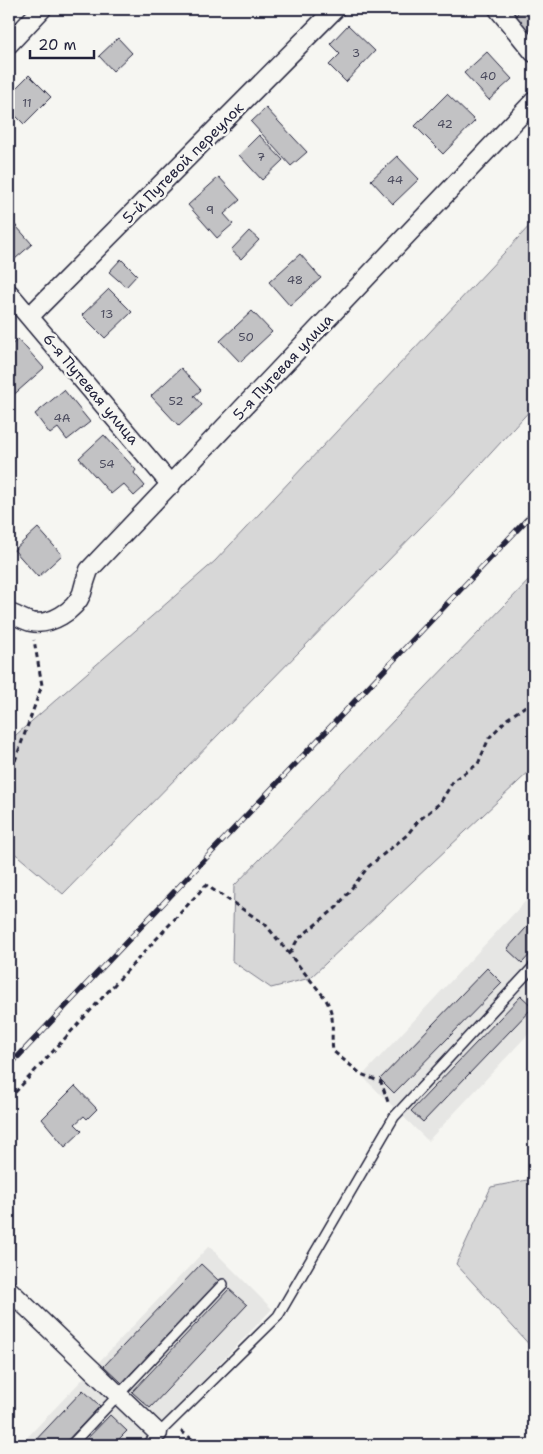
<svg xmlns="http://www.w3.org/2000/svg" width="543" height="1454" viewBox="0 0 543 1454" font-family="'Shantell Sans',sans-serif">
<style>
.built{fill:#e6e6e4}
.green{fill:#d7d7d7;stroke:#7c7c89}
.building{fill:#c2c2c4;stroke:#22223b}
.lines{fill:none;stroke-linecap:round;stroke-linejoin:round}
.service-casing{stroke:#22223b;stroke-width:12}
.minor-casing{stroke:#22223b;stroke-width:21}
.path{stroke:#22223b;stroke-width:3;stroke-dasharray:5 4;stroke-linecap:butt}
.service{stroke:#f6f6f2;stroke-width:9}
.minor{stroke:#f6f6f2;stroke-width:18}
.rail-casing{stroke:#22223b;stroke-width:5.5}
.rail{stroke:#f6f6f2;stroke-width:4;stroke-dasharray:11;stroke-linecap:butt}
.labels{text-anchor:middle;dominant-baseline:central;stroke-width:5;stroke-linejoin:round;paint-order:stroke}
.number-label{font-size:12px;fill:#4a4a5d}
.street-label{font-size:15px;fill:#22223b;stroke:#f6f6f2}
</style>
<rect width="100%" height="100%" fill="#f6f6f2"/>
<filter id="ink" filterUnits="userSpaceOnUse"><feTurbulence type="fractalNoise" baseFrequency=".02" numOctaves="2"/><feDisplacementMap in="SourceGraphic" scale="10" xChannelSelector="R" yChannelSelector="G"/><feConvolveMatrix kernelMatrix="1 2 1 2 8 2 1 2 1" color-interpolation-filters="sRGB"/></filter>
<g filter="url(#ink)">
<g class="built">
<polygon points="534,892 534,1028 428,1141 362,1076"/>
<polygon points="209,1246 272,1309 141,1445 20,1445"/>
</g>
<g class="green">
<polygon points="534,221 534,406 460,487 63,894 12,851 9,854 9,741 215,561"/>
<polygon points="534,575 534,767 310,978 271,988 232,961 234,886"/>
<polygon points="527,1180 534,1189 534,1350 456,1264 491,1187"/>
</g>
<g class="building">
<polygon points="521,9 534,9 534,36 513,19"/>
<polygon points="348,25 375,51 346,82 329,65 340,54 330,44"/>
<polygon points="118,38 132,53 113,71 99,56"/>
<polygon points="487,52 512,79 489,100 464,73"/>
<polygon points="29,75 51,97 24,124 9,109 9,95"/>
<polygon points="447,94 475,121 443,154 415,126"/>
<polygon points="266,108 307,152 291,166 251,122"/>
<polygon points="259,135 283,160 262,180 239,155"/>
<polygon points="397,156 419,179 393,204 371,180"/>
<polygon points="219,177 240,200 224,214 233,224 217,238 188,205"/>
<polygon points="9,218 32,244 15,259 9,252"/>
<polygon points="249,231 259,240 241,259 231,250"/>
<polygon points="300,254 321,278 290,306 269,282"/>
<polygon points="121,259 137,275 126,287 109,272"/>
<polygon points="109,289 132,312 105,338 82,315"/>
<polygon points="252,311 272,332 240,362 220,341"/>
<polygon points="18,339 44,368 9,399 9,347"/>
<polygon points="181,368 201,390 194,396 202,405 179,426 151,396"/>
<polygon points="64,390 90,422 67,440 58,428 50,434 35,414"/>
<polygon points="104,435 136,470 134,473 145,486 134,496 123,484 111,494 79,458"/>
<polygon points="38,528 62,555 38,577 14,550"/>
<polygon points="534,919 534,950 522,963 507,949"/>
<polygon points="487,968 502,983 394,1093 380,1079"/>
<polygon points="521,996 533,1007 423,1122 411,1111"/>
<polygon points="75,1086 97,1109 87,1119 84,1116 75,1124 82,1131 65,1147 42,1119"/>
<polygon points="201,1264 219,1281 122,1383 104,1366"/>
<polygon points="229,1289 247,1305 150,1408 132,1392"/>
<polygon points="83,1390 100,1406 63,1445 31,1445"/>
<polygon points="110,1415 127,1431 113,1445 81,1445"/>
</g>
<g class="lines">
<defs>
<g id="service">
<polyline points="71,1445 223,1284"/>
<polyline points="147,1445 278,1316 394,1117 534,966"/>
</g>
<g id="minor">
<polyline points="498,9 534,53"/>
<polyline points="9,44 42,9"/>
<polyline points="9,293 171,485"/>
<polyline points="30,316 335,9"/>
<path d="M9,613c7,2 14,7 22,9 19,4 44,-11 51,-29 2,-8 4,-15 7,-23l445,-469"/>
<polyline points="9,1290 158,1433"/>
</g>
</defs>
<use href="#service" class="service-casing"/>
<use href="#minor" class="minor-casing"/>
<g class="path">
<polyline points="9,778 42,685 34,640"/>
<polyline points="290,953 298,939 337,907 368,867 407,835 418,821 440,803 454,780 478,764 489,738 507,719 534,700"/>
<path d="M9,1099l197,-214 59,39 60,74c12,20 5,31 8,53l28,23 20,8 7,20"/>
<polyline points="181,1431 200,1445"/>
</g>
<use href="#service" class="service"/>
<use href="#minor" class="minor"/>
<defs>
<polyline id="rail" points="9,1066 534,512"/>
</defs>
<use href="#rail" class="rail-casing"/>
<use href="#rail" class="rail"/>
</g>
</g>
<g class="labels">
<g class="number-label">
<text x="356" y="53">3</text>
<text x="488" y="76">40</text>
<text x="27" y="103">11</text>
<text x="445" y="124">42</text>
<text x="261" y="157">7</text>
<text x="395" y="180">44</text>
<text x="210" y="210">9</text>
<text x="295" y="280">48</text>
<text x="107" y="314">13</text>
<text x="246" y="337">50</text>
<text x="176" y="401">52</text>
<text x="62" y="418">4А</text>
<text x="107" y="464">54</text>
</g>
<g class="street-label">
<text transform="translate(183 163) rotate(-45)">5-й Путевой переулок</text>
<text transform="translate(283 367) rotate(-47)">5-я Путевая улица</text>
<text transform="translate(91 389) rotate(50)">6-я Путевая улица</text>
</g>
</g>
<rect width="543" height="1454" fill="none" stroke="#f6f6f2" stroke-width="30"/>
<rect x="15" y="15" width="513" height="1424" fill="none" stroke="#22223b" stroke-width="2" filter="url(#ink)"/>
<path d="M30 50v8h64v-8" fill="none" stroke="#22223b" stroke-width="2.5"/>
<text x="38" y="50" font-size="15" fill="#22223b" stroke="#f6f6f2" stroke-width="4" paint-order="stroke">20 m</text>
</svg>
